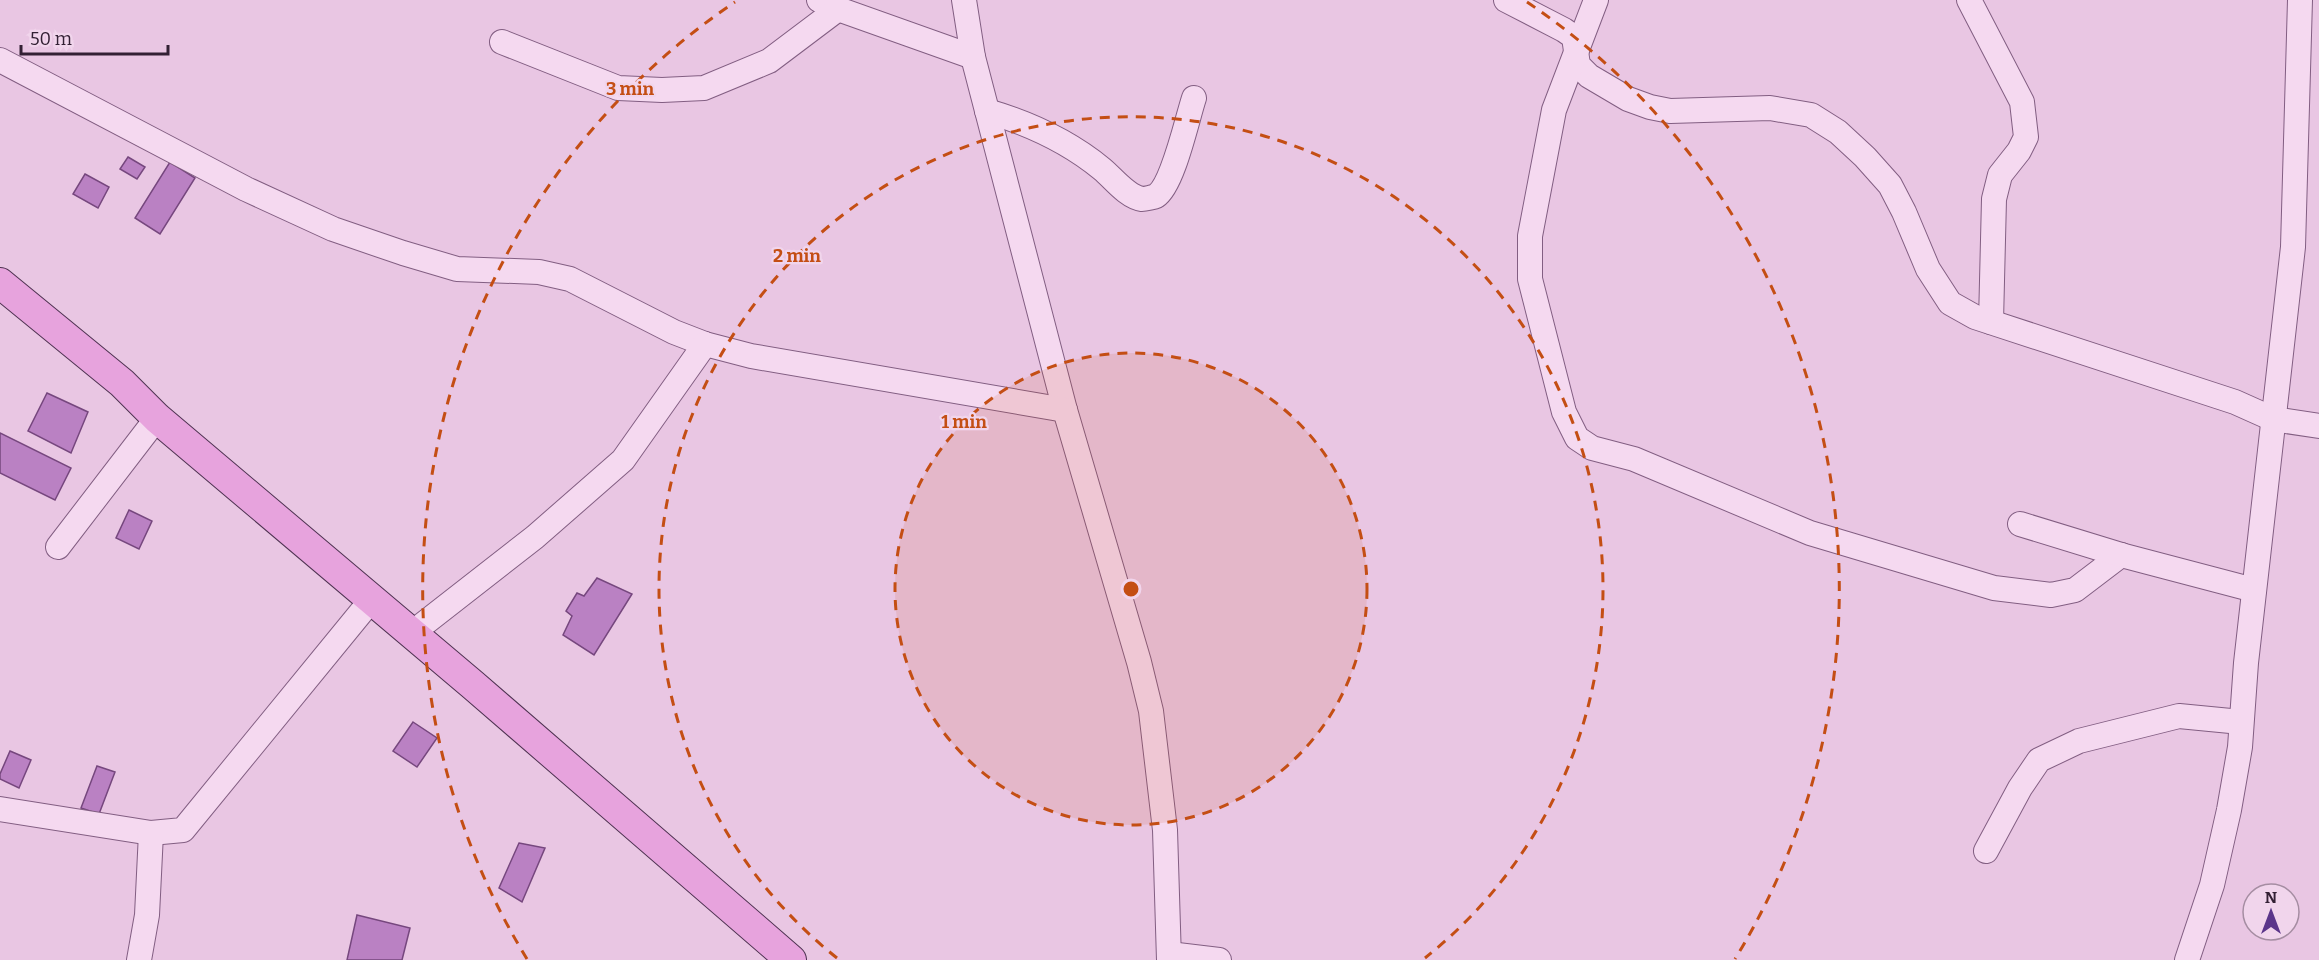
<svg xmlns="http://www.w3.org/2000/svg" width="2319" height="960" viewBox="0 0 2319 960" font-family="Bitter,serif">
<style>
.building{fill:#ba81c3;stroke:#76477e;stroke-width:1.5}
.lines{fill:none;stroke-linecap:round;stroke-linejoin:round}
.minor-casing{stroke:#825e82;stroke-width:26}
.major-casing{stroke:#4e3251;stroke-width:32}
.minor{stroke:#f5d9f0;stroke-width:24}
.major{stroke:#e7a3dd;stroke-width:30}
.ring{fill:none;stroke:#c44e14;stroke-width:3;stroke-dasharray:10 8}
.centre{fill:#c44e14;stroke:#f1d5ec;stroke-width:3}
.ring-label{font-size:18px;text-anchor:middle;font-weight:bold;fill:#c44e14;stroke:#f1d5ec;stroke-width:4.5;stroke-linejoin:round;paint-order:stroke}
</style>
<rect width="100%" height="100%" fill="#e9c6e3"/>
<g class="building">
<polygon points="128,157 145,167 137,179 120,169"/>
<polygon points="170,162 195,178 160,234 135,218"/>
<polygon points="85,174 109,187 98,208 73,194"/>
<polygon points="47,393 88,412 71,453 28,431"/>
<polygon points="0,433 71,468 55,500 0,473"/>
<polygon points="129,510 152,521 139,549 116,538"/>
<polygon points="597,578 632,594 594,655 563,635 572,616 566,611 577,593 584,596"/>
<polygon points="413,722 437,738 417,767 393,751"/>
<polygon points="10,751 31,760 19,788 0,779 0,774"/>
<polygon points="97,766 115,772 99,814 81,808"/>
<polygon points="519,843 545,848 522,902 499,888"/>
<polygon points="357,915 410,928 402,960 347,960"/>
</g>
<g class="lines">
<defs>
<g id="minor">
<polyline points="819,0 838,9 973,57"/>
<polyline points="964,0 973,57 1065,410 1139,662 1151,711 1165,830 1169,960"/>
<polyline points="1506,0 1564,30 1574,37 1578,65 1589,76 1628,99 1650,107 1670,111 1770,108 1811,115 1838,132 1865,157 1890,185 1904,212 1928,269 1950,303 1975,317 2235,402 2273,419 2319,426"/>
<polyline points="1596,0 1554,110 1530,236 1530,279 1564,412 1577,438 1592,448 1634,459 1810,533 1994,588 2051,595 2075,590 2121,555"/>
<polyline points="1969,0 2022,102 2026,137 2019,151 2000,175 1994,199 1991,322"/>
<polyline points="502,42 618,88 662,90 704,88 769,61 838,9"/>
<polyline points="0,60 246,189 333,229 403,253 457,269 539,272 570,279 674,332 705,344 751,356 1065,410"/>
<path d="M987,111c41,12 81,30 115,58 11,9 25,28 40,30 3,0 12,-2 14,-3 17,-11 31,-77 38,-98"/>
<polyline points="2020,524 2121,555 2254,590"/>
<polyline points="58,547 157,418"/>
<polyline points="412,633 535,537 623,460 705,344"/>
<polyline points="0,809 151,833 183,830 372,599"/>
<polyline points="1986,851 2020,788 2039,760 2079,741 2179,716 2241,722"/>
<polyline points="1169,954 1219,960"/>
<polyline points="139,960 147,915 151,833"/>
<polyline points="2187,960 2212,885 2229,810 2240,747 2246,663 2293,247 2300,0"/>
</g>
<polyline id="major" points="0,283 122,383 157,418 473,685 791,960"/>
</defs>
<use href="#minor" class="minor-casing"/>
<use href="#major" class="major-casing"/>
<use href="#minor" class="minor"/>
<use href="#major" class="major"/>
</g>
<circle cx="1131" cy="589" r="236" fill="#c44e14" fill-opacity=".12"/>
<g class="ring">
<circle cx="1131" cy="589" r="236"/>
<path d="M837 958A472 472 0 1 1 1425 958"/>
<path d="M527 959A708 708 0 0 1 735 2M1527 2A708 708 0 0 1 1735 959"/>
</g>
<circle cx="1131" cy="589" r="9" class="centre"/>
<g class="ring-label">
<text x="630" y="95">3 min</text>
<text x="797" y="262">2 min</text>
<text x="964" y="428">1 min</text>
</g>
<g transform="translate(2271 912)"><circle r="28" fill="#f1d5ec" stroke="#a58da2" stroke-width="1.5"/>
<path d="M0-4.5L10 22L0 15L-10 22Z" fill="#5b358a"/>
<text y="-9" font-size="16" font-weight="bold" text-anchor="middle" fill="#332034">N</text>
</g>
<path d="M21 45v9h147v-9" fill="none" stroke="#332034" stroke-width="3"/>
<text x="30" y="45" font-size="18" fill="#332034" stroke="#f1d5ec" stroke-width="4.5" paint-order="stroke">50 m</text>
</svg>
